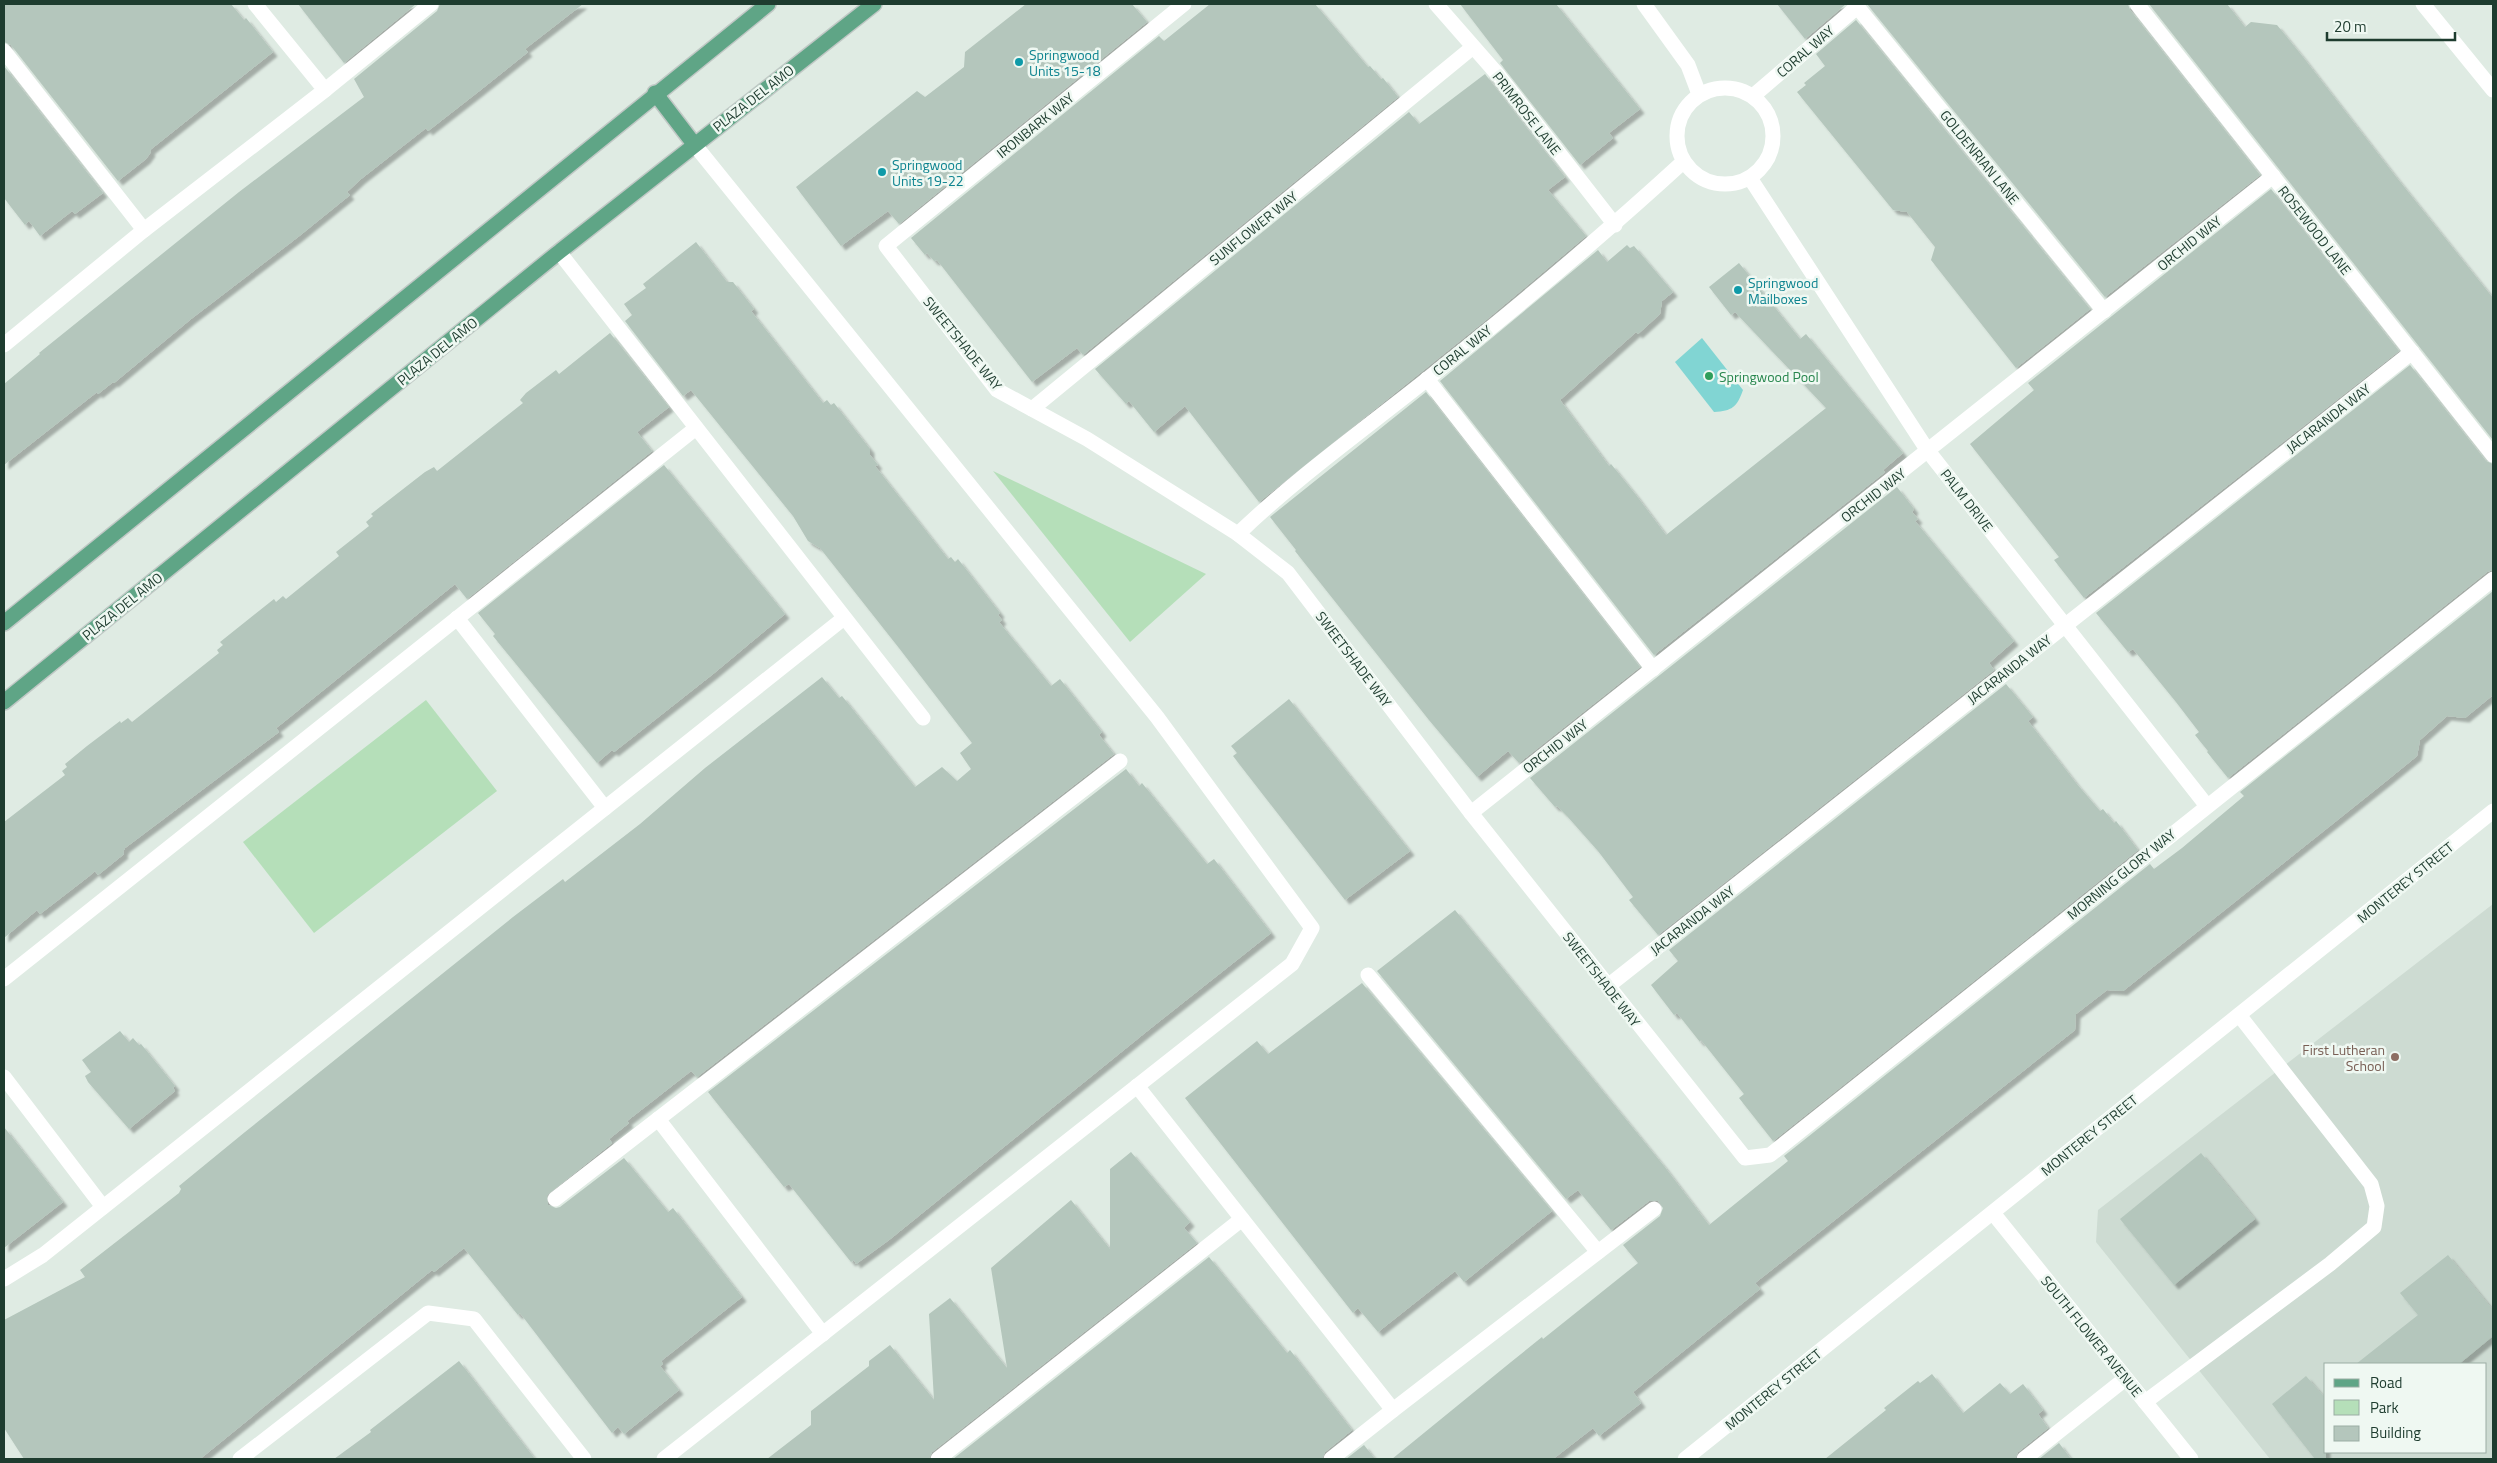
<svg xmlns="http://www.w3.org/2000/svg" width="2497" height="1463" viewBox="0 0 2497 1463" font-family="'Titillium Web',sans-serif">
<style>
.built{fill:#cddbd2;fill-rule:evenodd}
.green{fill:#b5dfb9}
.water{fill:#81d5d3}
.building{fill:#b4c6bc;filter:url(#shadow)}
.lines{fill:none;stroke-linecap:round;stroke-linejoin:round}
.major-casing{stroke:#c0c8c5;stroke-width:18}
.minor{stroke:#fff;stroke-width:15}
.major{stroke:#5fa586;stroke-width:15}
.culture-dot{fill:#0f9aa8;stroke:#eff8f2;stroke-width:2}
.leisure-dot{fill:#2e9e5b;stroke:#eff8f2;stroke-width:2}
.education-dot{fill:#8d6e63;stroke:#eff8f2;stroke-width:2}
.labels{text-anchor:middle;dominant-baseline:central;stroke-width:5;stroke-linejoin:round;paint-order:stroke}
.street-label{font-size:14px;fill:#1e3c2f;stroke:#eff8f2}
.culture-label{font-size:14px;fill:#0d838f;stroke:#eff8f2;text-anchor:start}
.leisure-label{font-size:14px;fill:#27864d;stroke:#eff8f2;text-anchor:start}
.education-label{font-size:14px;fill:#785e54;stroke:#eff8f2;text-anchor:end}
</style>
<defs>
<filter id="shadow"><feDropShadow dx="4.5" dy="4.5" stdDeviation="1" flood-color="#0004"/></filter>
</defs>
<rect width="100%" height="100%" fill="#dfebe3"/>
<path class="built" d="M2493,904v555h-223l-174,-217 2,-32zM2326,1364h160v88h-160z"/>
<g class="green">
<polygon points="993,471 1206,574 1130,642"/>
<polygon points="426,700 497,791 314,933 243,842"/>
</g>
<path class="water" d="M1702,338l41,52c-6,17 -11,21 -29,22l-39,-50z"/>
<g class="building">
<polygon points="4,4 231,4 244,20 246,18 273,52 150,150 151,152 146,159 118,181 11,45 4,42"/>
<polygon points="298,4 416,4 344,63"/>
<polygon points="440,4 583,4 525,49 528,52 478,92 428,131 426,128 361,179 347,192 350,195 298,237 191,319 114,383 113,382 98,394 97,392 4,465 4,384 40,354 39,353 239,192 364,97 354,79 437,11"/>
<polygon points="1026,4 1132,4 1147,22 899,224 888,211 841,246 796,187 917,91 925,97 964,67 965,52"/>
<polygon points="1210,4 1315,4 1368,67 1370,66 1381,79 1383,78 1398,97 1083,355 1077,348 1032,382 937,260 934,261 927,253 925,255 911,238 1159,36 1164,41"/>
<polygon points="1460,4 1556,4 1640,109 1609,133 1613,138 1580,165 1500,63 1503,60"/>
<polygon points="1777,4 1846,4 1805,39"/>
<polygon points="1867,4 2128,4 2130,10 2260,175 2105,297"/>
<polygon points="2149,4 2227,4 2245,27 2251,22 2277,25 2303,57 2393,173 2493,298 2493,440"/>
<polygon points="1856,20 2090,309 2016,368 1931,260 1935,247 1907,212 1893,210 1797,92 1806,85 1804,83 1825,66 1816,54"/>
<polygon points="4,66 103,193 75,214 72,211 40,236 29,221 25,225 4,198"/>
<polygon points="1485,74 1565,177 1548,190 1586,236 1486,320 1259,502 1185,406 1154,432 1129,401 1126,404 1095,369 1409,112 1419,124"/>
<polygon points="2271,189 2399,351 2084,598 2054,560 2059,557 1970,444 2034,390 2028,383"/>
<polygon points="696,242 727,282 733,282 754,309 751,311 823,403 827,400 831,405 834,403 870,449 870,455 878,465 875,466 948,559 951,557 955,562 958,559 1000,613 998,615 1002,620 999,622 1051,686 1060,679 1102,732 1099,735 1114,754 697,1077 691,1071 627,1121 629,1123 609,1139 612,1143 547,1195 548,1205 556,1208 560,1207 624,1158 668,1212 673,1208 742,1297 661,1361 663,1364 660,1366 679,1390 624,1434 618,1427 612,1433 520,1313 518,1315 464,1248 434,1272 432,1270 200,1459 24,1459 4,1428 4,1320 85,1277 80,1270 179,1193 181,1189 179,1186 245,1132 513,917 563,879 565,882 640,824 705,768 822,677 839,698 842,696 915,787 942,767 957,781 971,769 960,753 972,743 899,648 820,548 808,541 793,516 691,390 683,396 625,321 632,315 624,304 646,288 643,284"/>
<polygon points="1627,245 1630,248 1634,246 1673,292 1662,301 1660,314 1638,334 1636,332 1560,400 1609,466 1611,464 1636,495 1666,535 1826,408 1735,312 1731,315 1709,287 1739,263 1800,339 1806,334 1903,453 1883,470 1885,472 1654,655 1440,381 1598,250 1607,262"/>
<polygon points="610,333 669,407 637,432 652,451 467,599 455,584 280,725 276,728 279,732 125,848 123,852 124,854 98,875 95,871 88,877 40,914 37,910 4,938 4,822 65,775 62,771 67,767 65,764 87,746 120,721 121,723 128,718 132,722 219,653 217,650 223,645 220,642 274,599 276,602 283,596 286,599 339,556 336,552 369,526 366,522 373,516 371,514 425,472 434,467 437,471 523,403 520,400 526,393 556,370 559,374"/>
<polygon points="2410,365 2486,461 2493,464 2493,570 2487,572 2228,778 2207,752 2208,751 2195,735 2199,732 2176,702 2133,649 2128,652 2096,613"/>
<polygon points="1426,392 1640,667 1519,763 1508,751 1477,777 1429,720 1295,551 1296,550 1270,517"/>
<polygon points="664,465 785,614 713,674 614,752 612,750 597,763 493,636 495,634 478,613"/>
<polygon points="1897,487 1914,509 1912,512 1918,519 1915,521 2014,641 1989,663 1994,670 1658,935 1629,900 1633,897 1598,851 1567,816 1557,806 1555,807 1530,778"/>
<polygon points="2493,591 2493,695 2465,718 2447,716 2420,740 2417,756 2385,782 2123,991 2107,990 2076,1014 2075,1030 1755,1283 1760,1289 1633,1392 1641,1403 1599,1436 1593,1428 1553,1459 1392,1459 1511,1362 1542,1337 1543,1339 1638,1263 1623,1245 1660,1216 1663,1208 1658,1201 1649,1201 1611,1230 1578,1190 1566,1199 1377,971 1455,910 1664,1166 1709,1225 1788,1161 1784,1156 2150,864 2154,869 2182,848 2244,796 2240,792"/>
<polygon points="2006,684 2033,717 2028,721 2076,783 2100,811 2103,809 2114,823 2116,821 2138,850 1773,1141 1739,1098 1744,1094 1701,1040 1700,1042 1677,1013 1674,1015 1651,985 1678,961 1669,950"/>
<polygon points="1289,699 1410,851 1345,900 1233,756 1237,753 1231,746"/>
<polygon points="1126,769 1139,786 1142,783 1207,864 1214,859 1271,933 1151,1028 889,1240 856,1264 854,1260 851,1262 789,1184 784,1187 708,1092"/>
<polygon points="1362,983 1552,1211 1464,1282 1455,1271 1378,1332 1358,1308 1353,1313 1185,1098 1257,1041 1268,1054"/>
<polygon points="120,1031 129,1042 133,1038 139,1045 141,1044 175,1086 173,1088 175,1091 129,1129 88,1082 85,1076 91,1072 82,1060"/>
<polygon points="4,1127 63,1202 4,1248"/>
<polygon points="1131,1152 1190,1222 1184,1228 1197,1243 932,1452 929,1459 767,1459 811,1425 811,1411 869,1366 869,1361 890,1345 934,1400 929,1314 950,1298 1007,1368 991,1268 1071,1200 1110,1249 1110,1169"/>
<polygon points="2201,1153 2255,1219 2174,1285 2120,1219"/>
<polygon points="2448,1255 2493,1310 2493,1336 2459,1364 2356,1364 2418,1315 2400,1293"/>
<polygon points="1209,1257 1287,1353 1290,1350 1352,1430 1325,1452 1322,1459 953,1459"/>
<polygon points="459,1361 535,1459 334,1459 371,1432 370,1430"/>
<polygon points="1932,1374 1963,1413 2000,1383 2010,1394 2023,1384 2043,1410 2038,1414 2048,1428 2018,1452 2015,1459 1825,1459 1886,1410 1884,1408 1918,1381 1920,1383"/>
<polygon points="2306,1376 2326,1399 2326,1459 2315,1459 2272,1404"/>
<polygon points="2059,1443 2071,1459 2039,1459"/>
<polygon points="1364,1445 1375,1459 1346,1459"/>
</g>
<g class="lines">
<defs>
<g id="major">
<polyline points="655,93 694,144"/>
<polyline points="4,623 768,4"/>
<polyline points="4,702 559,252 874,4"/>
</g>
</defs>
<use href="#major" class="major-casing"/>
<g class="minor">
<polyline points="1184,4 886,246 997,390 1087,439 1238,534 1288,573 1471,813 1745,1158 1770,1155 2493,579"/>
<polyline points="1436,4 1499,76 1615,225"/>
<polyline points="1644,4 1688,65 1699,94"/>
<polyline points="1855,4 2104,311"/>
<polyline points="2137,4 2493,455"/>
<polyline points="2423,4 2493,90"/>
<polyline points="4,51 144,230"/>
<circle cx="1725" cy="136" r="48"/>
<polyline points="325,90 431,4"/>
<polyline points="1753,96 1857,7"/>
<polyline points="1750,178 1928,451 2207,806"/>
<polyline points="559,252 923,718"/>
<polyline points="4,345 144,230 325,90 255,4"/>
<polyline points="1427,379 1653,669"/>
<polyline points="1032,409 1473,47"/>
<path d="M1238,534c58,-56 124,-103 188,-154 88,-70 174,-142 257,-218"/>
<polyline points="457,618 605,808"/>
<polyline points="1471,813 2273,176"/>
<polyline points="1368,975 1598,1252"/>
<polyline points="4,979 696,428"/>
<polyline points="1608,986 2412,352"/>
<polyline points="4,1077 103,1207"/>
<polyline points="1137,1086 1393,1410 1331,1459"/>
<polyline points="658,1119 823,1334"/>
<polyline points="555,1199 1120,761"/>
<polyline points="1993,1213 2191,1459"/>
<polyline points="4,1279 43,1255 844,618"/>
<polyline points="2145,1402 2330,1264 2374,1227 2377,1206 2371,1184 2239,1015"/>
<polyline points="1393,1410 1654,1209"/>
<polyline points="240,1459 428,1313 474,1319 584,1459"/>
<polyline points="664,1459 1292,964 1312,928 1157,717 694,144"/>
<polyline points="938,1459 1242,1219"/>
<polyline points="1685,1459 2493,811"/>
<polyline points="2024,1459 2125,1379"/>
</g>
<use href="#major" class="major"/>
</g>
<g class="culture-dot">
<circle cx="1019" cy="62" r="5"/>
<circle cx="882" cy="172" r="5"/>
<circle cx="1738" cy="290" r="5"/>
</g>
<circle class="leisure-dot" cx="1709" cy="376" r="5"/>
<circle class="education-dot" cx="2395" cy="1057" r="5"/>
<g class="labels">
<g class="street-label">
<text transform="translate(1805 51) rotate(-41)">CORAL WAY</text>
<text transform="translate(753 98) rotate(-38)">PLAZA DEL AMO</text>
<text transform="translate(1527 113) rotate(52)">PRIMROSE LANE</text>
<text transform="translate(1035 125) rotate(-39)">IRONBARK WAY</text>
<text transform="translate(1980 157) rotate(51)">GOLDENRIAN LANE</text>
<text transform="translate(1253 228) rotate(-39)">SUNFLOWER WAY</text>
<text transform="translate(2315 230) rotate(52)">ROSEWOOD LANE</text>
<text transform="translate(2189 243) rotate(-39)">ORCHID WAY</text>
<text transform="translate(963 343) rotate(51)">SWEETSHADE WAY</text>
<text transform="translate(1462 350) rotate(-39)">CORAL WAY</text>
<text transform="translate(437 351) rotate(-39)">PLAZA DEL AMO</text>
<text transform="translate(2328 418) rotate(-38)">JACARANDA WAY</text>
<text transform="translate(1873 495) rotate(-38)">ORCHID WAY</text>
<text transform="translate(1967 500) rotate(52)">PALM DRIVE</text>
<text transform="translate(122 606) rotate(-39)">PLAZA DEL AMO</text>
<text transform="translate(1354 659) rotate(53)">SWEETSHADE WAY</text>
<text transform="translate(2009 669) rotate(-38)">JACARANDA WAY</text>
<text transform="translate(1555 746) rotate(-38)">ORCHID WAY</text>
<text transform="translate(2121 874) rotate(-39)">MORNING GLORY WAY</text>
<text transform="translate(2405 882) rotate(-39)">MONTEREY STREET</text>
<text transform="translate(1692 920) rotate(-38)">JACARANDA WAY</text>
<text transform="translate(1602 979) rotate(52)">SWEETSHADE WAY</text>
<text transform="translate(2089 1135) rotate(-39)">MONTEREY STREET</text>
<text transform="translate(2092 1336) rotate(51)">SOUTH FLOWER AVENUE</text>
<text transform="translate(1773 1389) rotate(-39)">MONTEREY STREET</text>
</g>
<g class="culture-label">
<text x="1029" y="54">Springwood<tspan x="1029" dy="16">Units 15-18</tspan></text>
<text x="892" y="164">Springwood<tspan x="892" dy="16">Units 19-22</tspan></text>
<text x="1748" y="282">Springwood<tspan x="1748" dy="16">Mailboxes</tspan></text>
</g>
<g class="leisure-label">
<text x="1719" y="376">Springwood Pool</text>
</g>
<g class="education-label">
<text x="2385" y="1049">First Lutheran<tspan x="2385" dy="16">School</tspan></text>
</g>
</g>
<rect width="2497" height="1463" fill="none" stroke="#1e3c2f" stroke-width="10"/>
<rect x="2324" y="1363" width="162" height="90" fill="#eff8f2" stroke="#9bada4"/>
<rect x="2334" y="1379" width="25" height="8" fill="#5fa586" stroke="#9bada4"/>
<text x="2370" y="1388" font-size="15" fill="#1e3c2f">Road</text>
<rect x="2334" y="1400" width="25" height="15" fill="#b5dfb9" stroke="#9bada4"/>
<text x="2370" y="1413" font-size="15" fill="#1e3c2f">Park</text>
<rect x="2334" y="1426" width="25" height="15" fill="#b4c6bc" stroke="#9bada4"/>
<text x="2370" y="1438" font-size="15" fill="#1e3c2f">Building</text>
<path d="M2327 32v8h128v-8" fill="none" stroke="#1e3c2f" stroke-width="2.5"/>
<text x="2334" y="32" font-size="15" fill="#1e3c2f" stroke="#eff8f2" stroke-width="4" paint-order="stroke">20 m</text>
</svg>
